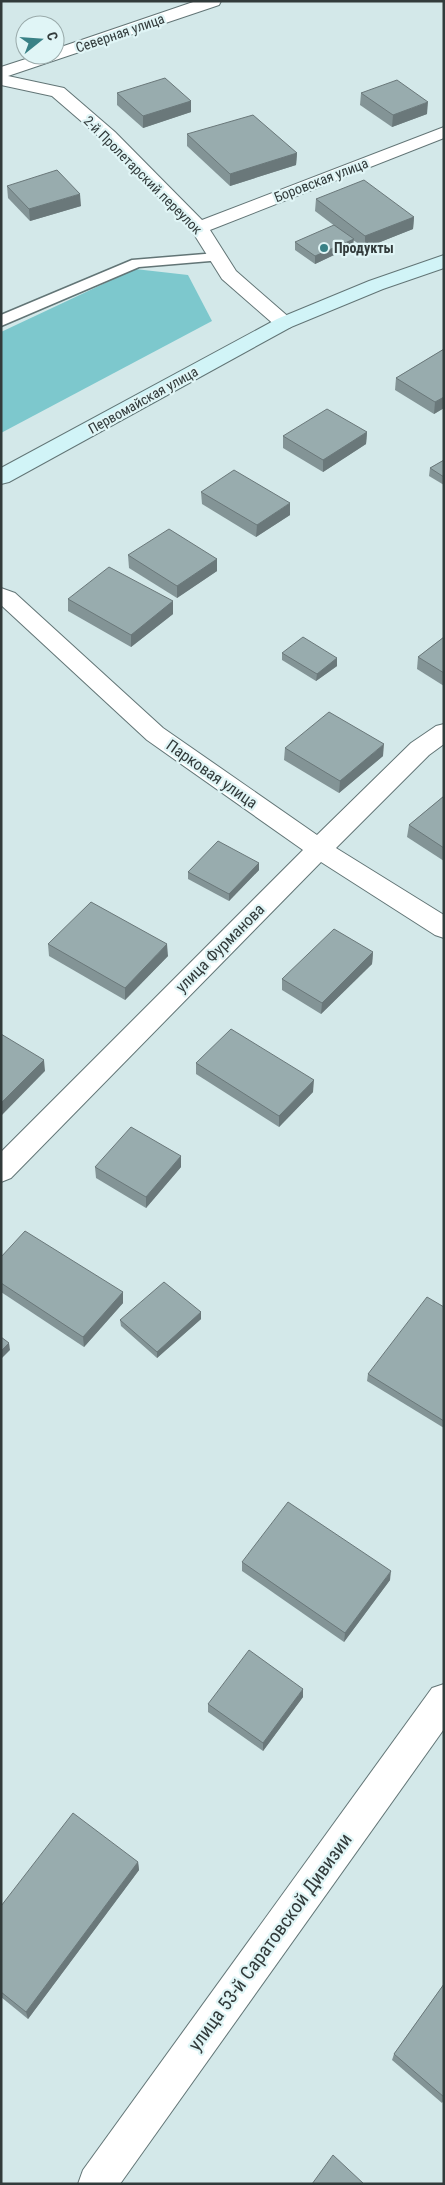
<svg xmlns="http://www.w3.org/2000/svg" width="445" height="2185" viewBox="0 0 445 2185" font-family="'Roboto Condensed',sans-serif">
<style>
.green{fill:#7dc8cd}
.lines{fill:none;stroke-linecap:round;stroke-linejoin:round}
.service-casing{stroke:#627576;stroke-width:3}
.minor-casing{stroke:#627576;stroke-width:2}
.secondary-casing{stroke:#627576;stroke-width:2}
.service{fill:#fff;fill-rule:evenodd}
.minor{fill:#fff;fill-rule:evenodd}
.secondary{fill:#d1f4f7;fill-rule:evenodd}
.wall{fill:#839496}
.shaded-wall{fill:#6a787a}
.building{fill:#98acae;stroke:#6a787a}
.poi-dot{fill:#398186;stroke:#e0f5f6;stroke-width:2}
.labels{text-anchor:middle;dominant-baseline:central;stroke-width:4.5;stroke-linejoin:round;paint-order:stroke}
.far-street-label{font-size:14px;fill:#323b3b;stroke:#e0f5f6}
.far-poi-label{font-size:14px;font-weight:bold;fill:#323b3b;stroke:#e0f5f6;text-anchor:start}
.street-label{font-size:16px;fill:#323b3b;stroke:#e0f5f6}
.near-street-label{font-size:19px;fill:#323b3b;stroke:#e0f5f6}
</style>
<rect width="100%" height="100%" fill="#d3e8e9"/>
<polygon class="green" points="135,269 188,275 212,321 1,433 1,332"/>
<g class="lines">
<defs>
<polygon id="service" points="217,253 222,254 224,257 222,260 139,267 1,326 1,315 132,260"/>
<g id="minor">
<polygon points="196,1 221,1 219,5 8,76 64,88 115,132 202,220 444,127 444,138 210,230 236,271 291,319 294,323 291,327 284,329 277,327 222,279 192,231 103,140 52,96 1,85 1,67 38,55 55,55 55,49"/>
<polygon points="1,588 15,593 163,728 317,835 411,743 436,726 444,724 444,744 429,755 336,848 444,915 444,938 435,935 321,862 11,1178 1,1182 1,1152 303,850 147,740 1,605"/>
<polygon points="444,1684 444,1729 120,2184 78,2184 83,2170 432,1688"/>
</g>
<polygon id="secondary" points="444,255 444,268 383,289 291,327 9,482 1,484 1,468 277,319 369,281"/>
</defs>
<use href="#service" class="service-casing"/>
<use href="#minor" class="minor-casing"/>
<use href="#secondary" class="secondary-casing"/>
<use href="#service" class="service"/>
<use href="#minor" class="minor"/>
<use href="#secondary" class="secondary"/>
</g>
<g class="wall">
<polygon points="117,93 191,101 191,112 143,128 117,105"/>
<polygon points="361,93 427,114 392,127 360,105"/>
<polygon points="187,134 297,153 296,165 230,186 187,146"/>
<polygon points="7,186 81,206 30,221 8,198"/>
<polygon points="316,199 414,217 413,229 365,248 353,240 353,246 315,264 295,250 295,242 340,230 315,211"/>
<polygon points="444,349 444,408 434,414 395,390 396,378"/>
<polygon points="367,432 366,444 323,472 283,448 283,436"/>
<polygon points="444,460 444,485 429,476 430,468"/>
<polygon points="201,492 290,515 256,537 202,504"/>
<polygon points="128,555 217,559 217,571 177,598 129,568"/>
<polygon points="68,599 173,601 173,614 131,647 68,611"/>
<polygon points="444,637 444,686 417,669 418,657"/>
<polygon points="282,653 337,658 337,666 316,681 282,660"/>
<polygon points="285,748 383,756 339,793 284,760"/>
<polygon points="444,796 444,861 407,837 409,825"/>
<polygon points="259,863 259,870 229,901 188,879 188,872"/>
<polygon points="48,944 168,956 125,1000 49,956"/>
<polygon points="373,952 372,964 321,1014 282,990 282,979"/>
<polygon points="196,1063 313,1092 279,1127 196,1074"/>
<polygon points="181,1156 181,1167 146,1208 96,1178 95,1167"/>
<polygon points="1,1257 123,1292 123,1303 84,1347 1,1292"/>
<polygon points="444,1307 444,1428 367,1381 368,1374"/>
<polygon points="201,1312 201,1319 157,1358 121,1326 120,1320"/>
<polygon points="242,1562 390,1580 344,1642 242,1571"/>
<polygon points="303,1697 263,1751 208,1712 208,1704"/>
<polygon points="138,1862 139,1870 28,2019 1,1997 1,1906"/>
<polygon points="444,1984 444,2100 442,2103 392,2060 394,2054"/>
</g>
<g class="shaded-wall">
<polygon points="191,101 191,112 143,128 143,116"/>
<polygon points="428,102 427,114 392,127 393,115"/>
<polygon points="297,153 296,165 230,186 230,174"/>
<polygon points="80,194 81,206 30,221 29,209"/>
<polygon points="414,217 413,229 365,248 365,236"/>
<polygon points="354,239 353,246 315,264 315,256"/>
<polygon points="444,397 444,408 434,414 435,402"/>
<polygon points="367,432 366,444 323,472 323,460"/>
<polygon points="290,503 290,515 256,537 257,525"/>
<polygon points="217,559 217,571 177,598 177,586"/>
<polygon points="173,601 173,614 131,647 131,635"/>
<polygon points="337,658 337,666 316,681 317,674"/>
<polygon points="384,744 383,756 339,793 340,781"/>
<polygon points="259,863 259,870 229,901 229,894"/>
<polygon points="167,944 168,956 125,1000 125,988"/>
<polygon points="373,952 372,964 321,1014 322,1003"/>
<polygon points="44,1060 45,1071 1,1116 1,1103"/>
<polygon points="314,1080 313,1092 279,1127 279,1116"/>
<polygon points="181,1156 181,1167 146,1208 146,1197"/>
<polygon points="123,1292 123,1303 84,1347 83,1337"/>
<polygon points="201,1312 201,1319 157,1358 157,1352"/>
<polygon points="9,1343 10,1350 1,1359 1,1351"/>
<polygon points="391,1571 390,1580 344,1642 345,1633"/>
<polygon points="303,1689 303,1697 263,1751 263,1743"/>
<polygon points="138,1862 139,1870 28,2019 26,2012"/>
</g>
<g class="building">
<polygon points="165,78 191,101 143,116 117,93"/>
<polygon points="397,80 428,102 393,115 361,93"/>
<polygon points="253,115 297,153 230,174 187,134"/>
<polygon points="57,170 80,194 29,209 7,186"/>
<polygon points="364,180 414,217 365,236 316,199"/>
<polygon points="334,225 354,239 315,256 295,242"/>
<polygon points="444,349 444,397 435,402 396,378"/>
<polygon points="327,409 367,432 323,460 283,436"/>
<polygon points="444,460 444,477 430,468"/>
<polygon points="234,470 290,503 257,525 201,492"/>
<polygon points="169,529 217,559 177,586 128,555"/>
<polygon points="109,567 173,601 131,635 68,599"/>
<polygon points="303,637 337,658 317,674 282,653"/>
<polygon points="444,637 444,673 418,657"/>
<polygon points="329,712 384,744 340,781 285,748"/>
<polygon points="444,796 444,848 409,825"/>
<polygon points="218,841 259,863 229,894 188,872"/>
<polygon points="91,902 167,944 125,988 48,944"/>
<polygon points="334,929 373,952 322,1003 282,979"/>
<polygon points="231,1029 314,1080 279,1116 196,1063"/>
<polygon points="1,1034 44,1060 1,1103"/>
<polygon points="131,1127 181,1156 146,1197 95,1167"/>
<polygon points="25,1231 123,1292 83,1337 1,1283 1,1257"/>
<polygon points="164,1282 201,1312 157,1352 120,1320"/>
<polygon points="427,1297 444,1307 444,1421 368,1374"/>
<polygon points="1,1337 9,1343 1,1351"/>
<polygon points="288,1502 391,1571 345,1633 242,1562"/>
<polygon points="249,1650 303,1689 263,1743 208,1704"/>
<polygon points="73,1813 138,1862 26,2012 1,1992 1,1906"/>
<polygon points="444,1984 444,2097 394,2054"/>
<polygon points="333,2155 364,2184 312,2184"/>
</g>
<circle class="poi-dot" cx="324" cy="248" r="5"/>
<g class="labels">
<g class="far-street-label">
<text transform="translate(120 33) rotate(-19)">Северная улица</text>
<text transform="translate(143 175) rotate(45)">2-й Пролетарский переулок</text>
<text transform="translate(321 180) rotate(-21)">Боровская улица</text>
<text transform="translate(143 400) rotate(-29)">Первомайская улица</text>
</g>
<g class="far-poi-label">
<text x="334" y="248">Продукты</text>
</g>
<g class="street-label">
<text transform="translate(212 774) rotate(35)">Парковая улица</text>
<text transform="translate(220 948) rotate(-45)">улица Фурманова</text>
</g>
<g class="near-street-label">
<text transform="translate(270 1942) rotate(-54)">улица 53-й Саратовской Дивизии</text>
</g>
</g>
<rect width="445" height="2185" fill="none" stroke="#323b3b" stroke-width="5"/>
<g transform="translate(40 40) rotate(73)"><circle r="24" fill="#e0f5f6" stroke="#9aabab"/>
<path d="M0-4L9 19L0 12L-9 19Z" fill="#398186"/>
<text y="-8" font-size="14" font-weight="bold" text-anchor="middle" fill="#323b3b">С</text>
</g>
</svg>
